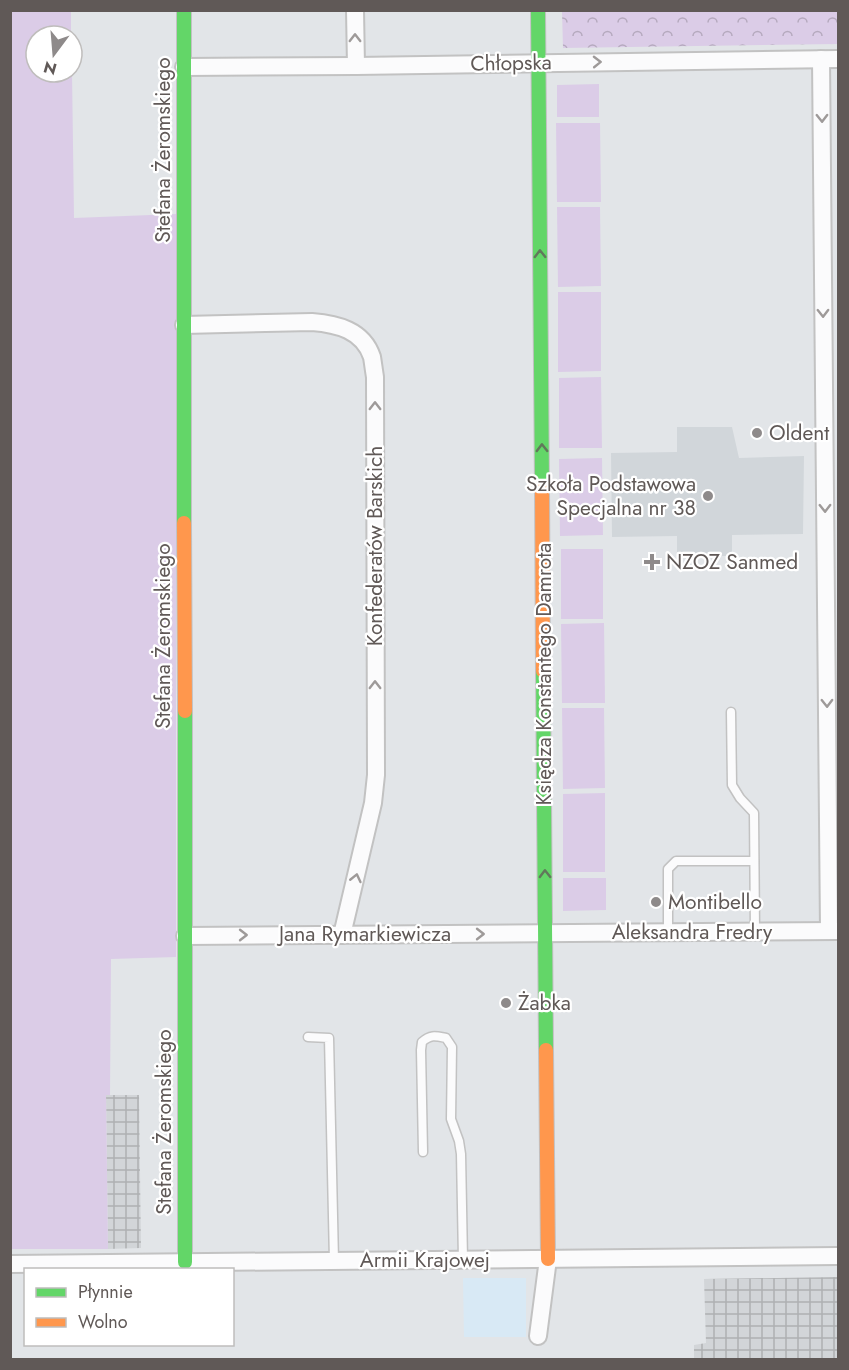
<svg xmlns="http://www.w3.org/2000/svg" width="849" height="1370" viewBox="0 0 849 1370" font-family="Jost,sans-serif">
<style>
.commercial{fill:#d8e9f5}
.industrial{fill:url(#industrial-grid)}
.education{fill:#d1d6da}
.grass{fill:#dbcce7}
.forest{fill:url(#forest-crowns)}
.lines{fill:none;stroke-linecap:round;stroke-linejoin:round}
.lane-casing{stroke:#c2c2c2;stroke-width:11}
.street-casing{stroke:#c2c2c2;stroke-width:20}
.fast-casing{stroke:#c2c1c2;stroke-width:16}
.slow-casing{stroke:#c2c1c2;stroke-width:16}
.lane{stroke:#fbfbfc;stroke-width:8}
.street{stroke:#fbfbfc;stroke-width:16}
.fast{stroke:#63d668;stroke-width:14}
.slow{stroke:#ff974d;stroke-width:14}
.oneway{stroke:#9e9a99}
.oneway2{stroke:#61785b}
.poi-dot{fill:#8e8a8a;stroke:#fff;stroke-width:2}
.labels{text-anchor:middle;dominant-baseline:central;stroke-width:4.5;stroke-linejoin:round;paint-order:stroke}
.street-label{font-size:21px;fill:#605957;stroke:#fff}
.poi-label{font-size:21px;fill:#605957;stroke:#fff;text-anchor:start}
</style>
<defs>
<pattern id="industrial-grid" width="8" height="8" patternUnits="userSpaceOnUse" patternTransform="scale(1.5)"><rect width="8" height="8" fill="#d2d5d8"/><path d="M0 4h8M4 0v8" fill="none" stroke="#aeb0b2"/></pattern>
<pattern id="forest-crowns" width="20" height="18" patternUnits="userSpaceOnUse" patternTransform="scale(1.5)"><rect width="20" height="18" fill="#dbcce7"/><path d="M2 6a3 3 0 1 1 6 0M12 15a3 3 0 1 1 6 0" fill="none" stroke="#b5a9be"/></pattern>
</defs>
<rect width="100%" height="100%" fill="#e2e5e8"/>
<polygon class="commercial" points="463,1278 526,1278 526,1337 464,1337"/>
<g class="industrial">
<polygon points="106,1095 139,1095 141,1248 108,1249"/>
<polygon points="838,1277 838,1359 694,1359 694,1345 706,1343 704,1279"/>
</g>
<polygon class="education" points="677,427 732,427 739,458 804,456 803,534 732,535 732,556 677,556 677,536 612,537 611,453 677,452"/>
<g class="grass">
<polygon points="10,11 71,11 71,36 36,36 36,72 72,72 74,218 176,214 176,957 111,959 110,1095 106,1095 108,1249 11,1249"/>
<polygon points="599,84 599,117 557,117 557,85"/>
<polygon points="556,123 600,123 601,202 557,202"/>
<polygon points="557,207 600,207 601,286 558,287"/>
<polygon points="558,292 601,292 601,371 558,372"/>
<polygon points="601,377 602,448 559,448 559,378"/>
<polygon points="602,458 603,535 560,536 559,459"/>
<rect x="561" y="549" width="42" height="70"/>
<polygon points="604,623 605,703 562,703 561,624"/>
<polygon points="562,708 604,708 605,788 563,789"/>
<polygon points="605,793 605,872 563,872 563,794"/>
<polygon points="563,878 606,878 606,910 563,911"/>
</g>
<polygon class="forest" points="562,11 838,11 838,44 563,48"/>
<g class="lines">
<defs>
<g id="lane">
<polyline points="731,712 732,785 740,798 754,813 755,932"/>
<polyline points="668,932 668,869 676,861 754,861"/>
<polyline points="308,1037 329,1038 334,1261"/>
<path d="M423,1152l-2,-102 1,-8c9,-8 14,-6 24,-4l6,9 -1,72 8,22 2,13 2,106"/>
</g>
<g id="street">
<polyline points="355,10 356,66"/>
<polyline points="821,59 829,931"/>
<polyline points="184,67 356,66 838,59"/>
<path d="M184,325l128,-3c25,2 51,8 60,35 1,6 2,14 3,20l1,398 -3,28 -31,132"/>
<polyline points="185,936 838,931"/>
<polyline points="10,1264 838,1256"/>
<polyline points="538,1336 548,1259"/>
</g>
<g id="fast">
<polyline points="184,10 184,523"/>
<polyline points="538,10 542,486"/>
<polyline points="543,671 546,1050"/>
<polyline points="185,711 185,1262"/>
</g>
<g id="slow">
<polyline points="542,486 543,671"/>
<polyline points="184,523 185,711"/>
<polyline points="546,1050 548,1259"/>
</g>
</defs>
<use href="#lane" class="lane-casing"/>
<use href="#street" class="street-casing"/>
<use href="#fast" class="fast-casing"/>
<use href="#slow" class="slow-casing"/>
<use href="#lane" class="lane"/>
<use href="#street" class="street"/>
<use href="#fast" class="fast"/>
<use href="#slow" class="slow"/>
</g>
<defs><path id="oneway-chevron" d="M-2-3.5L2.5 0L-2 3.5" fill="none" stroke-width="1.6" stroke-linecap="round" stroke-linejoin="round" transform="scale(1.5)"/></defs>
<g class="oneway">
<use href="#oneway-chevron" transform="translate(355 38) rotate(-90)"/>
<use href="#oneway-chevron" transform="translate(597 62) rotate(-1)"/>
<use href="#oneway-chevron" transform="translate(822 118) rotate(89)"/>
<use href="#oneway-chevron" transform="translate(823 313) rotate(89)"/>
<use href="#oneway-chevron" transform="translate(375 406) rotate(-90)"/>
<use href="#oneway-chevron" transform="translate(825 508) rotate(89)"/>
<use href="#oneway-chevron" transform="translate(375 685) rotate(-90)"/>
<use href="#oneway-chevron" transform="translate(827 703) rotate(89)"/>
<use href="#oneway-chevron" transform="translate(356 878) rotate(-77)"/>
<use href="#oneway-chevron" transform="translate(480 934)"/>
<use href="#oneway-chevron" transform="translate(243 935)"/>
</g>
<g class="oneway2">
<use href="#oneway-chevron" transform="translate(540 254) rotate(-91)"/>
<use href="#oneway-chevron" transform="translate(542 448) rotate(-91)"/>
<use href="#oneway-chevron" transform="translate(545 874) rotate(-91)"/>
</g>
<g class="poi-dot">
<circle cx="757" cy="433" r="6"/>
<circle cx="708" cy="496" r="6"/>
<path d="M649 553h6v6h6v6h-6v6h-6v-6h-6v-6h6z"/>
<circle cx="656" cy="902" r="6"/>
<circle cx="506" cy="1003" r="6"/>
</g>
<g class="labels">
<g class="street-label">
<text transform="translate(511 63) rotate(-1)">Chłopska</text>
<text transform="translate(163 150) rotate(-90)">Stefana Żeromskiego</text>
<text transform="translate(375 546) rotate(-90)">Konfederatów Barskich</text>
<text transform="translate(163 636) rotate(-90)">Stefana Żeromskiego</text>
<text transform="translate(544 674) rotate(-90)">Księdza Konstantego Damrota</text>
<text x="692" y="932">Aleksandra Fredry</text>
<text x="365" y="934">Jana Rymarkiewicza</text>
<text transform="translate(164 1122) rotate(-90)">Stefana Żeromskiego</text>
<text x="425" y="1260">Armii Krajowej</text>
</g>
<g class="poi-label">
<text x="769" y="433">Oldent</text>
<text x="696" y="484" text-anchor="end">Szkoła Podstawowa<tspan x="696" dy="24">Specjalna nr 38</tspan></text>
<text x="666" y="562">NZOZ Sanmed</text>
<text x="668" y="902">Montibello</text>
<text x="518" y="1003">Żabka</text>
</g>
</g>
<rect width="849" height="1370" fill="none" stroke="#605957" stroke-width="24"/>
<rect x="24" y="1268" width="210" height="78" fill="#ffffff" stroke="#bfbdbc" stroke-width="1.5"/>
<rect x="36" y="1288" width="30" height="9" fill="#63d668" stroke="#bfbdbc" stroke-width="1.5"/>
<text x="78" y="1298" font-size="18" fill="#605957">Płynnie</text>
<rect x="36" y="1318" width="30" height="9" fill="#ff974d" stroke="#bfbdbc" stroke-width="1.5"/>
<text x="78" y="1328" font-size="18" fill="#605957">Wolno</text>
<g transform="translate(54 54) rotate(196)"><circle r="28" fill="#ffffff" stroke="#bfbdbc" stroke-width="1.5"/>
<path d="M0-4.5L10 22L0 15L-10 22Z" fill="#8e8a8a"/>
<text y="-9" font-size="16" font-weight="bold" text-anchor="middle" fill="#605957">N</text>
</g>
</svg>
